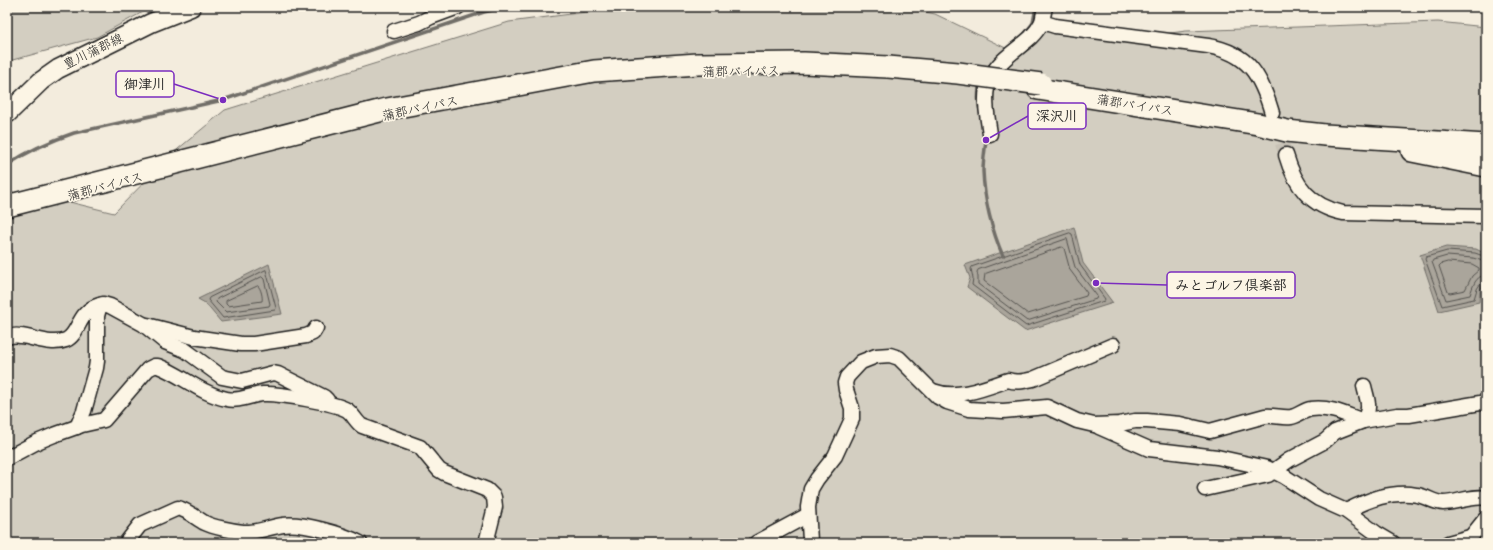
<svg xmlns="http://www.w3.org/2000/svg" width="1493" height="550" viewBox="0 0 1493 550" font-family="Itim,'Klee One',sans-serif">
<style>
.green{fill:#d3cec1;stroke:#78756e}
.water{fill:#aaa59b;stroke:#716e68}
.lines{fill:none;stroke-linecap:round;stroke-linejoin:round}
.shore{stroke:#55534f;stroke-width:1}
.stream{stroke:#716e68;stroke-width:3.5}
.minor-tunnel{stroke:#c8c2b6;stroke-width:14;stroke-dasharray:14 7;stroke-linecap:butt}
.minor-casing{stroke:#1c1c1c;stroke-width:17}
.major-casing{stroke:#1c1c1c;stroke-width:21}
.highway-casing{stroke:#1c1c1c;stroke-width:24}
.minor{stroke:#fcf5e5;stroke-width:14}
.major{stroke:#fcf5e5;stroke-width:18}
.highway{stroke:#fcf5e5;stroke-width:21}
.highway-bridge-casing{stroke:#1c1c1c;stroke-width:24;stroke-linecap:butt}
.highway-bridge{stroke:#fcf5e5;stroke-width:21}
.labels{text-anchor:middle;dominant-baseline:central;stroke-width:3.5;stroke-linejoin:round;paint-order:stroke}
.street-label{font-size:13px;fill:#1c1c1c;stroke:#fcf5e5}
.leader{fill:none;stroke:#7b2cbf;stroke-width:1.5}
.callout-dot{fill:#7b2cbf;stroke:#fcf5e5;stroke-width:1.5}
.callout{fill:#fcf5e5;stroke:#7b2cbf;stroke-width:1.5}
.callout-label{font-size:14px;text-anchor:middle;font-weight:bold;fill:#1c1c1c}
</style>
<rect width="100%" height="100%" fill="#f3ecdd"/>
<filter id="ink" filterUnits="userSpaceOnUse"><feTurbulence type="fractalNoise" baseFrequency=".025" numOctaves="2"/><feDisplacementMap in="SourceGraphic" scale="8" xChannelSelector="R" yChannelSelector="G"/><feConvolveMatrix kernelMatrix="1 2 1 2 8 2 1 2 1" color-interpolation-filters="sRGB"/></filter>
<g filter="url(#ink)">
<g class="green">
<polygon points="7,7 152,7 97,37 9,61 7,68"/>
<polygon points="625,7 902,7 935,14 1014,52 1049,21 1146,36 1186,31 1438,22 1486,27 1486,543 7,543 7,217 45,196 114,213 172,154 225,110 509,22"/>
</g>
<g class="water">
<polygon points="1074,227 1083,263 1113,303 1025,331 967,287 970,278 965,265"/>
<polygon points="1446,247 1476,249 1486,254 1486,281 1480,290 1479,302 1439,311 1420,255"/>
<polygon points="269,264 282,314 221,322 205,303 198,299"/>
</g>
<g class="lines">
<g class="shore">
<polygon points="1070,233 1072,234 1080,265 1105,299 1104,301 1026,326 972,285 973,278 971,269 972,267"/>
<polygon points="1067,239 1075,267 1097,296 1096,299 1027,321 978,284 978,277 977,272 978,270"/>
<polygon points="1062,247 1064,248 1070,270 1087,293 1086,296 1028,314 984,281 985,274"/>
<polyline points="1486,257 1475,253 1447,251 1426,257 1425,259 1442,306 1474,299 1477,289 1482,281 1486,280"/>
<polygon points="1448,262 1472,264 1479,268 1479,270 1472,276 1465,290 1450,293 1448,292 1439,266 1441,264"/>
<path d="M1486,262l-13,-4 -26,-2 -14,4 -1,2 14,38 24,-5c3,-9 5,-19 16,-20"/>
<polygon points="266,270 276,308 275,310 223,318 208,300 209,298"/>
<polygon points="262,277 264,279 270,304 269,306 226,312 216,302 217,299"/>
<path d="M258,286c3,2 5,12 4,15l-34,5 -2,-2v-3z"/>
</g>
<g class="stream">
<polyline points="1025,33 1033,23 1036,7"/>
<polyline points="986,70 1001,54"/>
<path d="M980,82c-3,12 -2,22 1,34"/>
<path d="M985,135l1,5c-1,10 -3,21 -3,31 1,28 9,60 20,85"/>
<path d="M7,165c21,-14 43,-24 67,-32l149,-33 261,-88 22,-5"/>
</g>
<polyline class="minor-tunnel" points="1275,123 1286,155"/>
<defs>
<g id="minor">
<path d="M1045,7l-3,15 13,4 153,20c41,7 53,30 64,67"/>
<polyline points="394,31 419,23 431,17 458,7"/>
<path d="M990,134c-2,-15 -6,-31 -3,-46 4,-24 28,-36 44,-51 4,-4 8,-9 11,-15"/>
<path d="M1286,155c9,31 24,51 57,58l143,3"/>
<polyline points="147,325 194,337 241,344 254,344 306,336 313,333 316,328"/>
<path d="M7,337c4,-1 9,-2 13,-1 15,1 30,10 46,4 14,-6 11,-29 34,-35"/>
<path d="M933,391c24,9 52,-3 75,-11 9,3 16,1 25,-1l80,-34"/>
<path d="M1363,421c9,-14 4,-21 1,-35"/>
<polyline points="77,427 84,411 96,368 97,361 97,316 100,305 103,304 110,306 143,324 165,342 185,350 222,377 242,381 273,373 278,374 324,397 327,400"/>
<polyline points="1099,427 1149,449 1217,457 1267,468 1285,477 1319,499 1346,511 1376,533 1393,543"/>
<path d="M7,458l30,-16 17,-7 28,-10 22,-5 44,-51 6,-3h4c24,9 43,28 69,33 12,3 24,-4 36,-5 15,-1 72,9 84,16 6,4 9,12 15,16l58,21 19,23 5,3 43,17 7,7 1,10 -9,36"/>
<polyline points="1205,489 1268,475 1289,460 1325,441 1335,432 1363,421 1397,415 1409,415 1486,402"/>
<path d="M1346,511c22,-11 46,-21 71,-16 9,1 17,8 26,8 14,0 29,-8 43,-5"/>
<path d="M126,543l14,-18 38,-17c9,2 18,10 27,15 8,4 28,8 38,9 15,1 26,-5 40,-7 18,-3 60,9 77,18"/>
<polyline points="756,543 808,515"/>
<path d="M809,543l1,-2 -2,-34 3,-18 6,-10 18,-23 17,-37v-11l-6,-18 -1,-7 2,-6 14,-15 15,-6 14,-1 9,3 39,39 9,5 22,7 34,2 44,-4 30,14 17,4 25,-1 16,-3h12l33,3 30,7 55,-15c9,-1 17,2 26,1 7,-1 13,-7 20,-8 18,-3 36,6 52,12"/>
<polyline points="1448,543 1470,537"/>
<polyline points="1466,543 1486,518"/>
</g>
<polyline id="major" points="7,114 41,81 58,69 151,23 191,7"/>
<g id="highway">
<polyline points="1038,89 1258,124 1287,131 1325,135 1486,145"/>
<polyline points="1412,151 1486,166"/>
<polyline points="7,206 387,109 594,71 698,64 804,63 888,67"/>
</g>
</defs>
<use href="#minor" class="minor-casing"/>
<use href="#major" class="major-casing"/>
<use href="#highway" class="highway-casing"/>
<use href="#minor" class="minor"/>
<use href="#major" class="major"/>
<use href="#highway" class="highway"/>
<defs>
<polyline id="highway-bridge" points="888,67 958,73 1041,84"/>
</defs>
<use href="#highway-bridge" class="highway-bridge-casing"/>
<use href="#highway-bridge" class="highway-bridge"/>
</g>
</g>
<g class="labels">
<g class="street-label">
<text transform="translate(93 51) rotate(-26)">豊川蒲郡線</text>
<text transform="translate(741 71) rotate(-1)">蒲郡バイパス</text>
<text transform="translate(1135 105) rotate(9)">蒲郡バイパス</text>
<text transform="translate(420 108) rotate(-12)">蒲郡バイパス</text>
<text transform="translate(105 186) rotate(-15)">蒲郡バイパス</text>
</g>
</g>
<path class="leader" d="M223 100L174 84M986 140L1028 116M1096 283L1167 285"/>
<g class="callout-dot">
<circle cx="223" cy="100" r="4"/>
<circle cx="986" cy="140" r="4"/>
<circle cx="1096" cy="283" r="4"/>
</g>
<g class="callout">
<rect x="116" y="71" width="58" height="26" rx="4"/>
<rect x="1028" y="103" width="58" height="26" rx="4"/>
<rect x="1167" y="272" width="128" height="26" rx="4"/>
</g>
<g class="callout-label">
<text x="145" y="89">御津川</text>
<text x="1057" y="121">深沢川</text>
<text x="1231" y="290">みとゴルフ倶楽部</text>
</g>
<rect width="1493" height="550" fill="none" stroke="#fcf5e5" stroke-width="24"/>
<rect x="12" y="12" width="1469" height="526" fill="none" stroke="#1c1c1c" stroke-width="1.5" filter="url(#ink)"/>
</svg>
